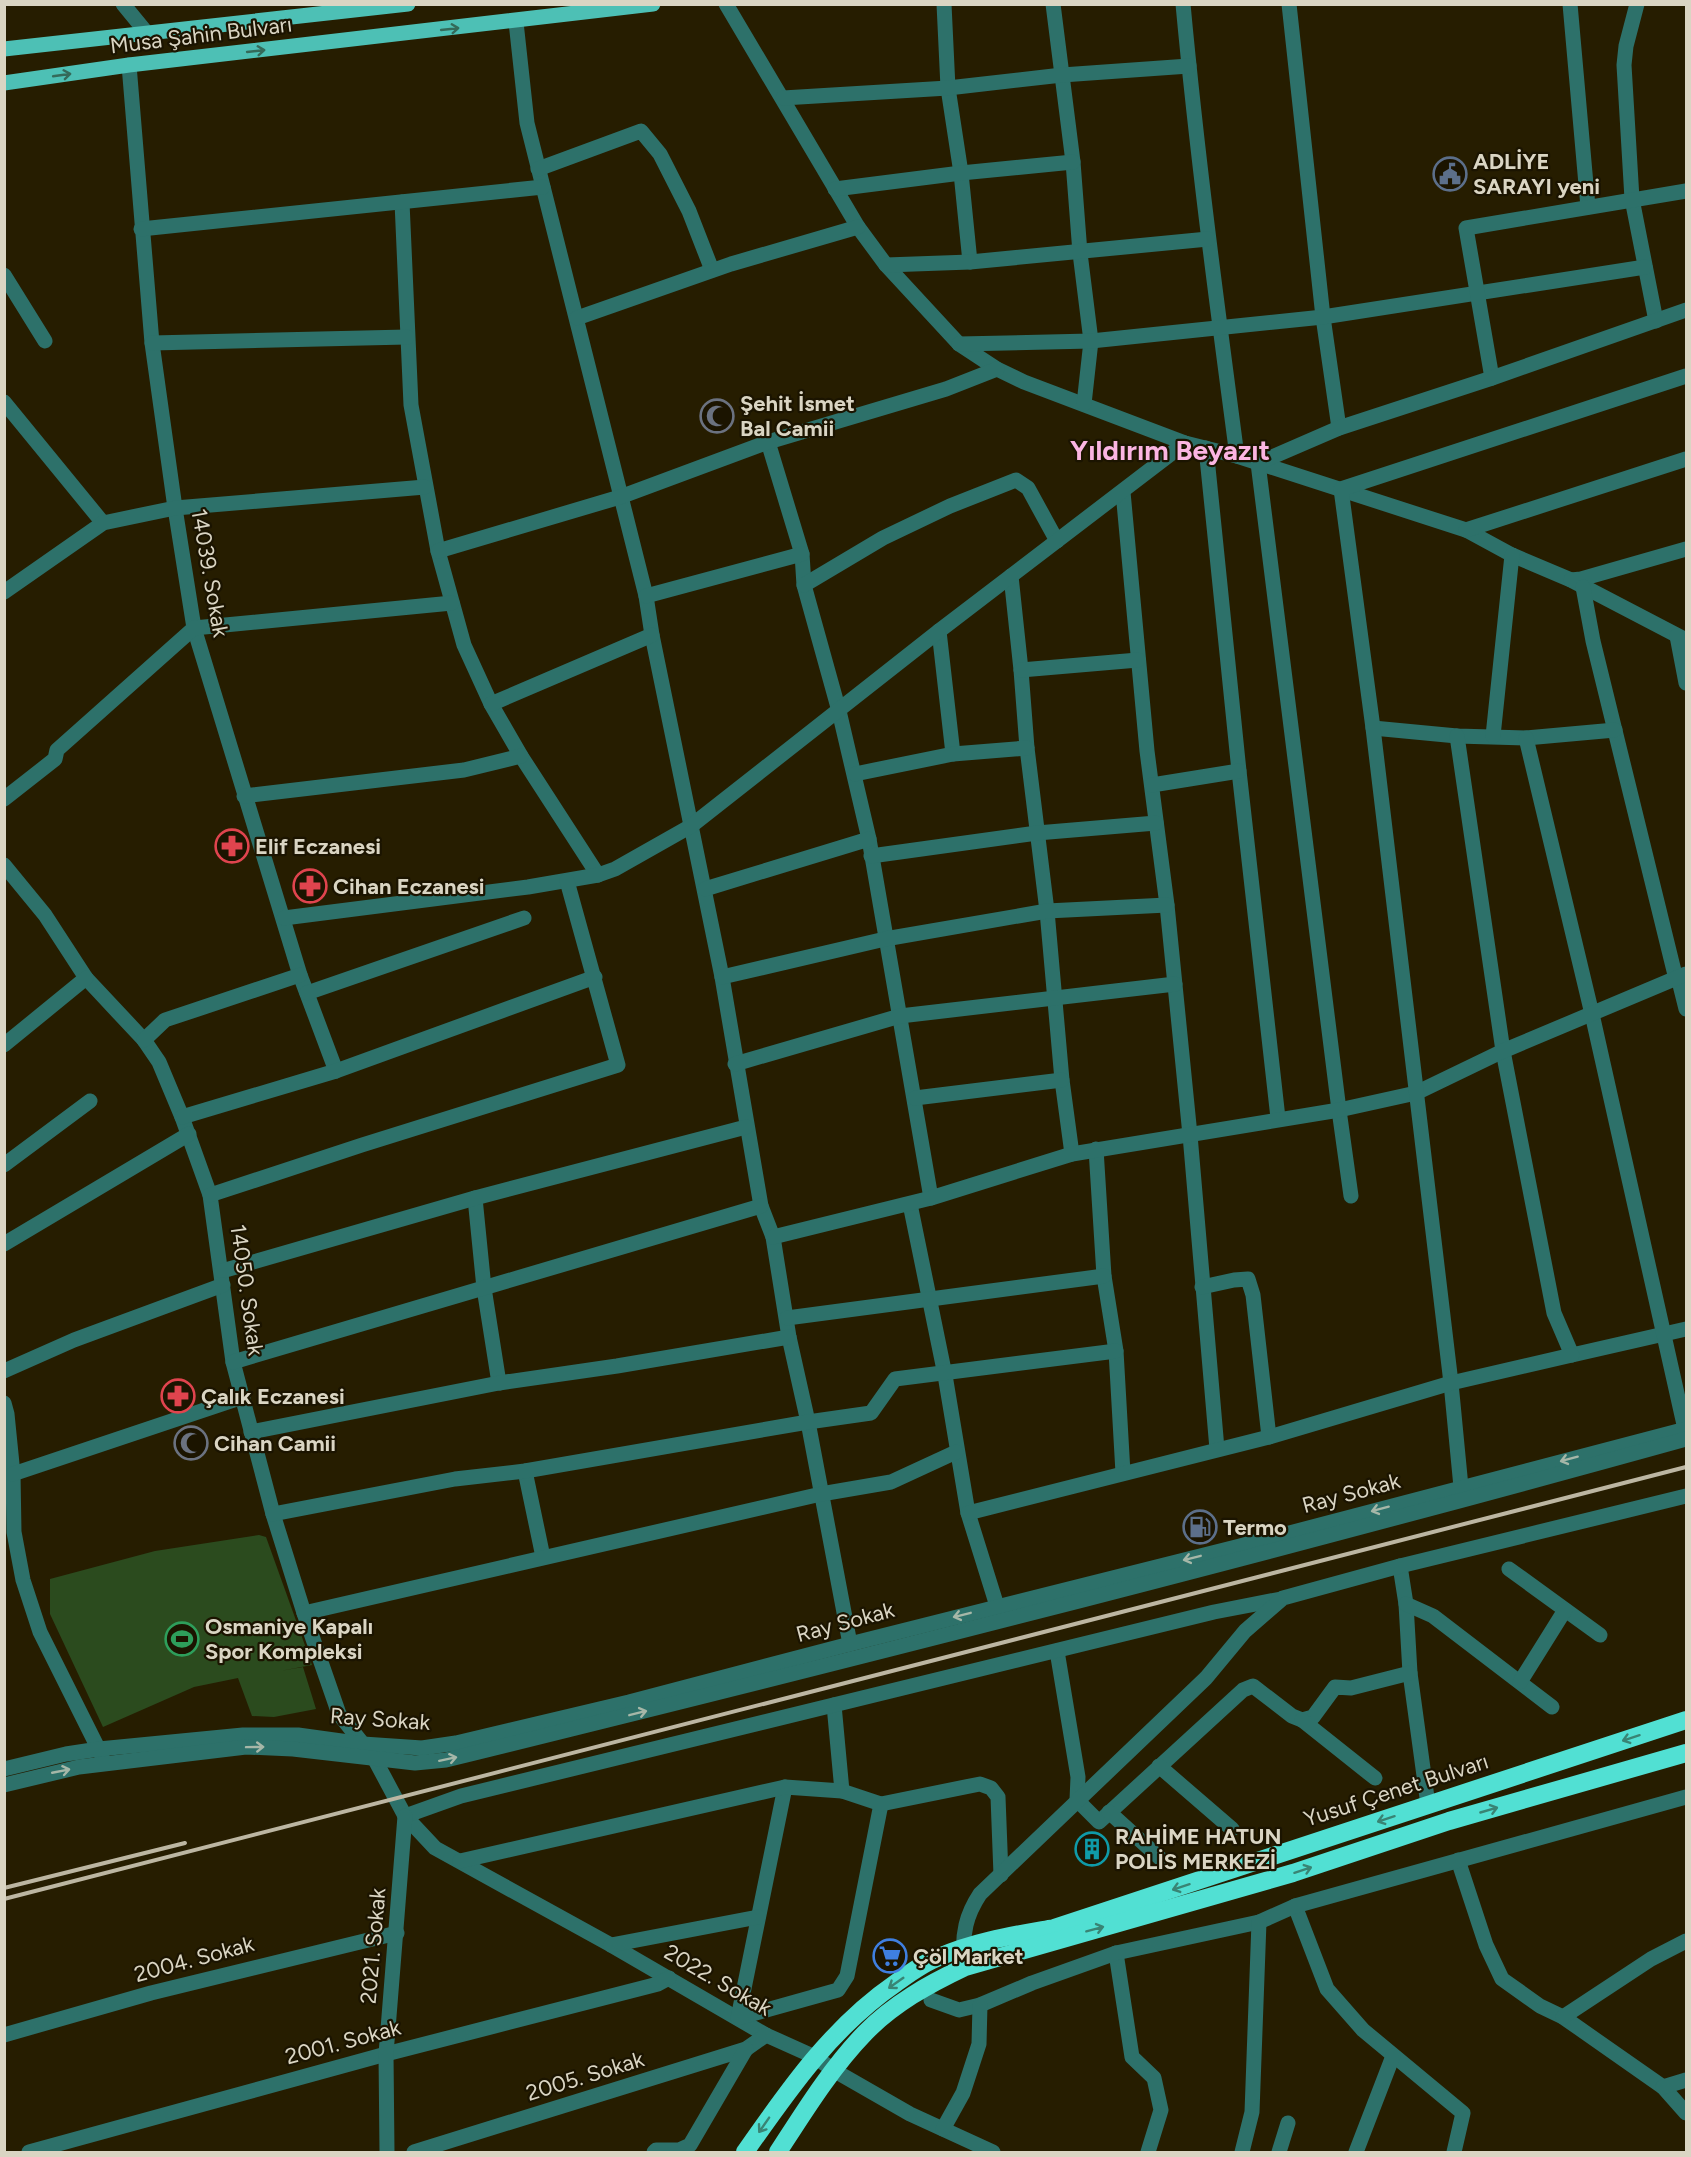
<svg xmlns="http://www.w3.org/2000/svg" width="1691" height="2157" viewBox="0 0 1691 2157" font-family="Figtree,sans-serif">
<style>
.green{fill:#2b4b1e}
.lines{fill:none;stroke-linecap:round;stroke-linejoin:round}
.minor{stroke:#2d716a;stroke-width:15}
.major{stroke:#4dc0b5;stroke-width:15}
.highway{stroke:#51e0d3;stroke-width:18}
.rail{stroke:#bcb6a2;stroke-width:4}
.oneway{stroke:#346a5a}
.oneway2{stroke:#a6b7a8}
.oneway3{stroke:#398474}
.labels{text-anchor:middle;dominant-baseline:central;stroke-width:4.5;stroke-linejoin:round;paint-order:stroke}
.street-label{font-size:22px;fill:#dad5c3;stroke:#1b1400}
.poi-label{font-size:22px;font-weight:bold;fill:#dad5c3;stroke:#1b1400;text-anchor:start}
.district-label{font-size:28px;font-weight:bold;fill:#fbb5e2;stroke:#1b1400}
</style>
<rect width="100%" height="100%" fill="#261d00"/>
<polygon class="green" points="259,1535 266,1537 312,1665 280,1671 303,1667 316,1709 274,1717 252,1716 238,1678 194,1687 103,1727 50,1614 50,1579 155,1551"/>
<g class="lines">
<g class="minor">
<polyline points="123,4 146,32"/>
<polyline points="726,4 858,227 886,265 959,344 997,369 1024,382 1185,443 1237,456 1466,530 1512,555 1571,580 1686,640"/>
<polyline points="944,4 948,88 961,173 970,262"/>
<polyline points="1053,4 1073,162 1080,253 1091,341 1084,404"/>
<path d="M1183,4c14,151 34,301 54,452"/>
<polyline points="1289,4 1323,317 1339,428"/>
<polyline points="1570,4 1588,207"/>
<polyline points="1637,4 1626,46 1624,65 1632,199 1656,321"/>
<polyline points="516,22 527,123 646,596 652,635 722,977 761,1206 773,1237 789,1337 808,1422 850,1644"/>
<polyline points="129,65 152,343 175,508 194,628 300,975 336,1071"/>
<polyline points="783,98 948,88 1062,75 1189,66"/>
<polyline points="538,169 641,131 660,154 689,211 712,270"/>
<polyline points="835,189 961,173 1073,162"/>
<polyline points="402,202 411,405 438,551 464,645 491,704 521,756 598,875"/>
<polyline points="141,229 543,187"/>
<polyline points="886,265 970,262 1208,239"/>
<polyline points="4,275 45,341"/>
<polyline points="577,318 731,264 858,227"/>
<polyline points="152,343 407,337"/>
<polyline points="959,344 1091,341 1323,317 1645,267"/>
<polyline points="1492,378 1466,228 1686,191"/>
<polyline points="4,402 103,523"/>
<polyline points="768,442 802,554 804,585 839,711 869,839 931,1198"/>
<polyline points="1206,448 1239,771 1278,1118"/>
<polyline points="1123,492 1147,751 1167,905 1190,1135 1217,1449"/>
<polyline points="1466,530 1686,459"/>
<polyline points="438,551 620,497 768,442 946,389 997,369"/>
<polyline points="1011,576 1021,670 1027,748 1047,911 1062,1080 1072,1154"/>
<polyline points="1571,580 1581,579 1686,549"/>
<polyline points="804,585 883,538 950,506 1016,480 1028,488 1057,541"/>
<polyline points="1583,587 1593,641 1676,979"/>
<polyline points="4,592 103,523 175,508 425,487"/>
<polyline points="646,596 802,554"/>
<polyline points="939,631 953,754"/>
<polyline points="1677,636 1686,683"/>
<polyline points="1021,670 1138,660"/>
<polyline points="491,704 652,635"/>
<polyline points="1373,728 1457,736 1526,738 1615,730"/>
<polyline points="1457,736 1503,1051 1554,1313 1572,1355 1686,1329"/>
<polyline points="1493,736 1512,555"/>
<polyline points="1526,738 1592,1014 1685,1429"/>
<polyline points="855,774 953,754 1027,748"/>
<polyline points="1152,785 1239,771"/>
<polyline points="244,796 464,770 521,756"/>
<polyline points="4,799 55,759 57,750 194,628 452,603"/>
<polyline points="871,856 1037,833 1156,823"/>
<polyline points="4,865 45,915 86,978 144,1040 159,1062 182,1117 210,1195 233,1362 273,1514 304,1613 339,1714 374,1758 405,1816 435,1848 611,1945 766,2035 815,2057 835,2071 910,2114 993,2152"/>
<polyline points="705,889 869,839"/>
<polyline points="284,918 528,887 598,875 615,869 691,826 939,631 1185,443"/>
<polyline points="722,977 885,939 1047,911 1167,905"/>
<polyline points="1678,977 1686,1009"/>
<polyline points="307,993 524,918"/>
<polyline points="144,1040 165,1020 300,975"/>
<polyline points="4,1045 86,978"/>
<polyline points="735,1064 900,1016 1175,984"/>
<polyline points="915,1098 1062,1080"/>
<polyline points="182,1117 336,1071 595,977"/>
<polyline points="1096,1149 1104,1276 1116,1351 1123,1473"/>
<polyline points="4,1165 90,1101"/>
<polyline points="210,1195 362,1145 618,1065 567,881"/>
<polyline points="1351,1196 1339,1110 1258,463 1339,428 1492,378 1686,310"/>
<polyline points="475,1198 484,1288 499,1383"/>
<polyline points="910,1204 945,1375 968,1513 997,1606"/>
<polyline points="773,1237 931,1198 1072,1154 1339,1110 1416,1093 1503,1051 1686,974"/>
<polyline points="4,1244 189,1134"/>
<polyline points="222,1271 475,1198 746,1127"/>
<polyline points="1202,1287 1234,1280 1248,1279 1253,1295 1269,1437"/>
<polyline points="787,1318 1104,1276"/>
<polyline points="233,1362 761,1206"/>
<polyline points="4,1371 74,1340 223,1285"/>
<polyline points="4,1403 7,1414 13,1474 14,1532 23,1580 40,1632 102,1756"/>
<polyline points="251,1432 499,1383 617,1366 789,1337"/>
<polyline points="525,1471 543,1557"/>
<polyline points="13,1474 243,1397"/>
<polyline points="1461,1487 1451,1383 1373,728 1341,489 1686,376"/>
<polyline points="968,1513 1269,1437 1451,1383 1572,1355"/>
<polyline points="273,1514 455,1479 525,1471 808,1422 871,1413 895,1379 1116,1351"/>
<polyline points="1400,1566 1406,1604 1410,1673 1428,1805"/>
<polyline points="1509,1569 1600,1635"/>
<polyline points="1406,1604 1433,1616 1552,1707"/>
<polyline points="304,1613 821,1494 891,1482 956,1452"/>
<polyline points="1057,1651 1078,1777 1077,1800 1099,1822 1243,1690 1253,1686 1292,1716 1302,1720 1313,1717 1335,1687 1351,1688 1410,1673"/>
<polyline points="1520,1682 1565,1610"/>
<polyline points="834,1705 842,1791"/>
<polyline points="1302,1720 1375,1778"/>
<polyline points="1159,1766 1232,1829"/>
<polyline points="4,1769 66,1754 99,1749 243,1735 298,1735 363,1744 422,1748 456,1743 629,1702 850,1644 1236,1547 1686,1429"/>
<path d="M4,1785l75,-18 167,-20 47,2 122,14 31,-3c415,-102 829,-207 1240,-321"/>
<polyline points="785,1787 738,2018 838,1990 847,1976 881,1804"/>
<polyline points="1109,1812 1162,1860"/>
<polyline points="405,1816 461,1796 1214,1612 1281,1599"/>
<polyline points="1458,1860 1486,1945 1502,1979 1540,2006 1563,2017 1663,2087 1686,2113"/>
<polyline points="460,1861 785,1787 842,1791 881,1804 980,1784 991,1788 998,1797 1001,1875"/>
<polyline points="1295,1906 1327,1989 1363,2030 1463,2113 1454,2152"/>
<polyline points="611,1945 758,1917"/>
<polyline points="1116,1953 1132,2057 1154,2078 1161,2110 1148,2152"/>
<path d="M964,1959c-2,-25 2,-44 16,-65l226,-216 39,-47 38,-33 117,-32 286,-70"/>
<polyline points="931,2000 959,2010 980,2005 1032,1983 1116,1953 1259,1922 1295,1906 1686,1797"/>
<polyline points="1563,2017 1651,1959 1686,1941"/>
<polyline points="4,2035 151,1993 397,1933"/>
<polyline points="1663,2087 1686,2080"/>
<polyline points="943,2129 963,2093 979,2044 980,2005"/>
<polyline points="29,2152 386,2054 658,1984 669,1978"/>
<polyline points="387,2152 386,2054 405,1816"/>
<polyline points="414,2152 746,2049 766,2035"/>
<polyline points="654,2152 656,2150 679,2150 690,2145 746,2049"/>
<polyline points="1242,2152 1252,2112 1259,1922"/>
<polyline points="1279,2152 1288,2123"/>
<polyline points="1356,2152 1393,2056"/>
</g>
<g class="major">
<polyline points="4,49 408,4"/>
<polyline points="4,83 129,65 653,4"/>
</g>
<g class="highway">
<path d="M745,2152c44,-63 87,-125 151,-169 14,-10 27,-20 43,-26 36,-16 76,-22 115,-29l632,-208"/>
<path d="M778,2152c26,-40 53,-84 87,-119 28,-29 64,-49 100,-66l328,-94 156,-52 237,-68"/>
</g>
<g class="rail">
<polyline points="4,1888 185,1843"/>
<polyline points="4,1899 1686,1467"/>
</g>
</g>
<defs><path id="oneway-shaft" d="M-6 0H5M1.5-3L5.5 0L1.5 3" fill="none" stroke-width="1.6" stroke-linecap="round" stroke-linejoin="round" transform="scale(1.5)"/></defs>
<g class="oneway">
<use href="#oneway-shaft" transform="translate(450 29) rotate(-6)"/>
<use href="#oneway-shaft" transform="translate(256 51) rotate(-6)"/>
<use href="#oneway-shaft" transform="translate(62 75) rotate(-8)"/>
</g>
<g class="oneway2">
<use href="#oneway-shaft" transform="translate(1569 1459) rotate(165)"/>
<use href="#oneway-shaft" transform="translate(1380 1509) rotate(165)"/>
<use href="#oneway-shaft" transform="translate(1192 1558) rotate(166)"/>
<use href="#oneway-shaft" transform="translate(962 1615) rotate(166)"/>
<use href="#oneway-shaft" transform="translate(638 1713) rotate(-14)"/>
<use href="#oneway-shaft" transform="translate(255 1747) rotate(-1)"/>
<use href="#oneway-shaft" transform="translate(448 1759) rotate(-12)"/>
<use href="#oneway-shaft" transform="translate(61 1771) rotate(-11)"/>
</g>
<g class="oneway3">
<use href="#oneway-shaft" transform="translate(1631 1738) rotate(162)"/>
<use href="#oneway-shaft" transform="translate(1489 1810) rotate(-16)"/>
<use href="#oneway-shaft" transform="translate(1386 1819) rotate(162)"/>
<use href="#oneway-shaft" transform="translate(1303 1870) rotate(-18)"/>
<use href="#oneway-shaft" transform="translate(1181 1887) rotate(162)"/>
<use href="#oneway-shaft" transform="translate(1095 1929) rotate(-15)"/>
<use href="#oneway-shaft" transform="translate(896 1983) rotate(145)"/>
<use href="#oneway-shaft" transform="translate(764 2125) rotate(125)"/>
</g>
<defs>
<symbol id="civic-ring" viewBox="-11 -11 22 22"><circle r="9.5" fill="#1b1400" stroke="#5c6f8a" stroke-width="1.5"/><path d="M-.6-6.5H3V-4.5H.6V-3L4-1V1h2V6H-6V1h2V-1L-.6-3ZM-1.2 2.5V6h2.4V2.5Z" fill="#5c6f8a"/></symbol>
<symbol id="mosque-ring" viewBox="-11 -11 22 22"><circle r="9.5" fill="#1b1400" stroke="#6b7280" stroke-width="1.5"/><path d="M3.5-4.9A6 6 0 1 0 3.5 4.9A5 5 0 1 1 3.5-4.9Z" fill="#6b7280"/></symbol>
<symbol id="pharmacy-ring" viewBox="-11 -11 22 22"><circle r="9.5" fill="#1b1400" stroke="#e0444e" stroke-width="1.5"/><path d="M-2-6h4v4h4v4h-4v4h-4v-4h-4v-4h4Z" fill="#e0444e"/></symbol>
<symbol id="fuel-ring" viewBox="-11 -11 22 22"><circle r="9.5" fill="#1b1400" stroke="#5c6f8a" stroke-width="1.5"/><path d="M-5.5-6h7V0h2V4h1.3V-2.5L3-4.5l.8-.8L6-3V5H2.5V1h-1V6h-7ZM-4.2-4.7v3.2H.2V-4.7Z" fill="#5c6f8a"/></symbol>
<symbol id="stadium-ring" viewBox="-11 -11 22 22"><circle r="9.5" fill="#1b1400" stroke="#2e9e5b" stroke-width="1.5"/><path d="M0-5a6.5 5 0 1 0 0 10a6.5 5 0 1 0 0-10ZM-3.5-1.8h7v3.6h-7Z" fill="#2e9e5b"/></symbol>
<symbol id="building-ring" viewBox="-11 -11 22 22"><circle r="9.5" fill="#1b1400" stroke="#0f9aa8" stroke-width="1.5"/><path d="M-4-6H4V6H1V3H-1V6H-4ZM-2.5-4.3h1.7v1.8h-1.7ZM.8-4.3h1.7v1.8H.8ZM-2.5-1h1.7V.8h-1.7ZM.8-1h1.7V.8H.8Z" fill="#0f9aa8"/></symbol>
<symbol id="supermarket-ring" viewBox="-11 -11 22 22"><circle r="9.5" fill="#1b1400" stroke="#3f7fe0" stroke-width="1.5"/><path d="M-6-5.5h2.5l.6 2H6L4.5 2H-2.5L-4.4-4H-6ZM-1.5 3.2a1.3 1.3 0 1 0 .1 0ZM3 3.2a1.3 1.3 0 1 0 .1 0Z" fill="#3f7fe0"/></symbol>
</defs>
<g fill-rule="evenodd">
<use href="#civic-ring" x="1431" y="155" width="38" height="38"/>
<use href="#mosque-ring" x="698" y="397" width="38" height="38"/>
<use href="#pharmacy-ring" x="213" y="827" width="38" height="38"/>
<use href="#pharmacy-ring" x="291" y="867" width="38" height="38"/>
<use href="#pharmacy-ring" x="159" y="1377" width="38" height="38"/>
<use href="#mosque-ring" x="172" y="1424" width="38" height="38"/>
<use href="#fuel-ring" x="1181" y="1508" width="38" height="38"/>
<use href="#stadium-ring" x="163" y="1620" width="38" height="38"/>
<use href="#building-ring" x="1073" y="1830" width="38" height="38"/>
<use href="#supermarket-ring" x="871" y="1937" width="38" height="38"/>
</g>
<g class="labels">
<g class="street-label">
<text transform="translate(201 35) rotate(-7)">Musa Şahin Bulvarı</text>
<text transform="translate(210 573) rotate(80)">14039. Sokak</text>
<text transform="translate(247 1290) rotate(82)">14050. Sokak</text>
<text transform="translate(1351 1493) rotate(-15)">Ray Sokak</text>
<text transform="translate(845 1622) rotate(-15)">Ray Sokak</text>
<text transform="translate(380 1719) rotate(4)">Ray Sokak</text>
<text transform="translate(1396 1790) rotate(-18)">Yusuf Çenet Bulvarı</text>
<text transform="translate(373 1946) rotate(-85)">2021. Sokak</text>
<text transform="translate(194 1959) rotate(-15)">2004. Sokak</text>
<text transform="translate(718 1980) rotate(30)">2022. Sokak</text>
<text transform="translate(343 2042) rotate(-15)">2001. Sokak</text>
<text transform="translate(585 2076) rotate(-17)">2005. Sokak</text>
</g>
<g class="poi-label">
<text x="1473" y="161">ADLİYE<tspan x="1473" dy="25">SARAYI yeni</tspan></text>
<text x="740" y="403">Şehit İsmet<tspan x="740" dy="25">Bal Camii</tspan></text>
<text x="255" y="846">Elif Eczanesi</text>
<text x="333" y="886">Cihan Eczanesi</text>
<text x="201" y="1396">Çalık Eczanesi</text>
<text x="214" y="1443">Cihan Camii</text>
<text x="1223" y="1527">Termo</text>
<text x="205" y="1626">Osmaniye Kapalı<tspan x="205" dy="25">Spor Kompleksi</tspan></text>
<text x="1115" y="1836">RAHİME HATUN<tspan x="1115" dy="25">POLİS MERKEZİ</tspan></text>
<text x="913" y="1956">Çöl Market</text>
</g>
<g class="district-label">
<text x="1170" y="450">Yıldırım Beyazıt</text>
</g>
</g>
<rect width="1691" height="2157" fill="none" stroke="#dad5c3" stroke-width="12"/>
</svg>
